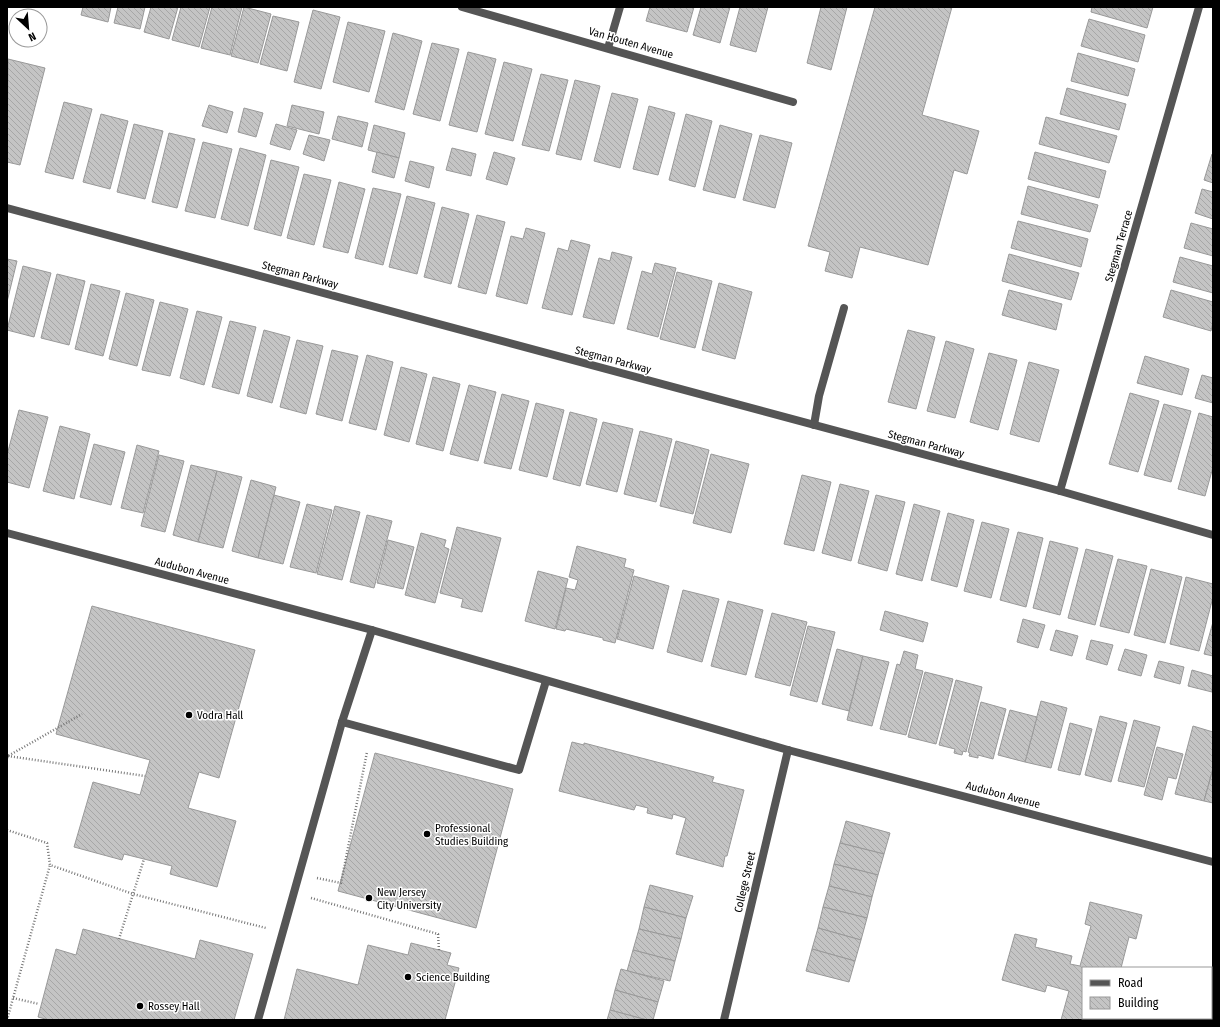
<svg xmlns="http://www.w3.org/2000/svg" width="1220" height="1027" viewBox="0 0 1220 1027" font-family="'Fira Sans Condensed',sans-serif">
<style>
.building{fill:url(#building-back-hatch);stroke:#999}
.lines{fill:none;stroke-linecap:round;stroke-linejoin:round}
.path{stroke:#777;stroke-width:2.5;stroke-dasharray:1 2;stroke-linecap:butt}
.lane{stroke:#555;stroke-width:8}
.street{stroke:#555;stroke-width:8}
.poi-dot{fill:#000;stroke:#fff;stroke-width:1.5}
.labels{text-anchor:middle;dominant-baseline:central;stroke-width:3;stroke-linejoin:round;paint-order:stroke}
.street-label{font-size:11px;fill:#000;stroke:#fff}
.poi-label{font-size:11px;fill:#000;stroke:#fff;text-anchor:start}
</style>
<defs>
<pattern id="building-back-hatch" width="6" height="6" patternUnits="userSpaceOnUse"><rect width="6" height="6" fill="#c4c4c4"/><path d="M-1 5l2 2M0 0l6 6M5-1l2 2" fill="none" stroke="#a7a7a7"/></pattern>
</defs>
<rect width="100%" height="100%" fill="#fff"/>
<g class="building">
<polygon points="83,7 111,7 108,22 81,15"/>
<polygon points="118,7 145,7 140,29 114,23"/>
<polygon points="151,7 178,7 169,39 144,32"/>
<polygon points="181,7 210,7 199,47 172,40"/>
<polygon points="212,7 242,7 230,55 201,48"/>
<polygon points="244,7 271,14 258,63 231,56"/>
<polygon points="650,7 694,7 687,32 646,21"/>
<polygon points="701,7 730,7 720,43 693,35"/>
<polygon points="740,7 768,7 756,52 730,45"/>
<polygon points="821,7 847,7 831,70 807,63"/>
<polygon points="875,7 952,7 922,115 979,131 967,174 954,170 928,265 860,247 852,278 825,271 830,252 808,246"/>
<polygon points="1092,7 1153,7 1147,28 1091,12"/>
<polygon points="313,10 340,17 321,89 294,82"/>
<polygon points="273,16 299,22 287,71 260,64"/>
<polygon points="1089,19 1145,35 1138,62 1081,46"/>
<polygon points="348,22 385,31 369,92 333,82"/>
<polygon points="393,33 422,41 404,110 375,102"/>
<polygon points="432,43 459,49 440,121 413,114"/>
<polygon points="468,52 496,59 477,132 449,125"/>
<polygon points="1078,53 1135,69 1128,96 1071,81"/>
<polygon points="8,59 45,68 20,165 7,162"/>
<polygon points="504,62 532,69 513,141 485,134"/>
<polygon points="541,74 568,80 549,151 522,145"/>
<polygon points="575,80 600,86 581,160 556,154"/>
<polygon points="1067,88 1126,104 1119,130 1060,114"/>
<polygon points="612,93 638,99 620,168 594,161"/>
<polygon points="64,102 92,109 73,179 45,172"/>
<polygon points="209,105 233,112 227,133 202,126"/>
<polygon points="292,105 324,112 319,134 287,126"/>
<polygon points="649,106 675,113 658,175 633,169"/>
<polygon points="244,108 263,113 256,137 238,132"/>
<polygon points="101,114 128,121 110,189 83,182"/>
<polygon points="686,114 712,121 695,187 669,180"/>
<polygon points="338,116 368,123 362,147 332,139"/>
<polygon points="1046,117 1117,136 1109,163 1039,144"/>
<polygon points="134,124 163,131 145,199 117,192"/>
<polygon points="276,124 297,130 290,150 270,144"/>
<polygon points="374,125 405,133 399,158 368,150"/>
<polygon points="720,125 752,134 735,198 703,190"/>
<polygon points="169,133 195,139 177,208 152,202"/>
<polygon points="309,135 330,140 324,161 303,154"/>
<polygon points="760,135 792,143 775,208 743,200"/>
<polygon points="203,142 232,149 215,218 185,211"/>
<polygon points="240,148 266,155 248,226 221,219"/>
<polygon points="452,148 476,154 471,176 446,170"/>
<polygon points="377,152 399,158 394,178 372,172"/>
<polygon points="494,152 515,158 507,185 486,179"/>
<polygon points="1035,152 1106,171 1099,198 1028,179"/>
<polygon points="1212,154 1213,155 1213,183 1204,180"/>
<polygon points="271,160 299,167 281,236 254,229"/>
<polygon points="410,161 434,167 429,188 405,181"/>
<polygon points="304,174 331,180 314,245 287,238"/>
<polygon points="339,182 365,189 348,253 323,247"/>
<polygon points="1028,186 1098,205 1090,232 1021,214"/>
<polygon points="373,188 401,194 383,265 355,258"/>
<polygon points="1202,189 1213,192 1213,219 1195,213"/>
<polygon points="407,196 435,203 417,274 389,267"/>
<polygon points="442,207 469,214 451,284 424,277"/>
<polygon points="477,215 505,222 486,294 458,287"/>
<polygon points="1018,221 1088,239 1081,267 1011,248"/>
<polygon points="1191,223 1213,229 1213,256 1184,248"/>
<polygon points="526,228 545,233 527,304 496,296 511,236 523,239"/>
<polygon points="571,240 590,245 572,315 542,308 558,248 568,251"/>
<polygon points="612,252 632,257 614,324 583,317 599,258 610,261"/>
<polygon points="1009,254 1079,273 1071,300 1002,281"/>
<polygon points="1180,257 1213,266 1213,293 1173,282"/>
<polygon points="7,259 17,261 7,302"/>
<polygon points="655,263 676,268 658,337 627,329 642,271 652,274"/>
<polygon points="23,266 51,273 34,337 7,330"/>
<polygon points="677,272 712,281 695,348 660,339"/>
<polygon points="57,274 85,281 69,345 41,338"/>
<polygon points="719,283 752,292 735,359 702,350"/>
<polygon points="91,284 120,291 103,356 75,349"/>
<polygon points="1009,290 1062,304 1056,330 1002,315"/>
<polygon points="1171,290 1213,302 1213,322 1211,331 1163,317"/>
<polygon points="126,293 154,300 137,366 109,359"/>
<polygon points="160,302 188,309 170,376 142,370"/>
<polygon points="197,311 222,317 204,385 180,378"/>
<polygon points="230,321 256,327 239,394 212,387"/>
<polygon points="264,330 290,337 272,403 247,396"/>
<polygon points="908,330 935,337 916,409 888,402"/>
<polygon points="297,340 323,346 306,414 280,407"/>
<polygon points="946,341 974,349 955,418 927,411"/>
<polygon points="332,350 358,356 342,421 316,414"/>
<polygon points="989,353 1017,360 998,430 970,422"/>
<polygon points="367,355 393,362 376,430 349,423"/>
<polygon points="1145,356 1189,369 1182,395 1137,383"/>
<polygon points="1029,362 1059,370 1039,442 1010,434"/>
<polygon points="401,367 427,374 409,442 384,435"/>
<polygon points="1202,375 1213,378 1213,403 1195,398"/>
<polygon points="433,377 460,384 443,451 416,444"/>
<polygon points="469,385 496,392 478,461 450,454"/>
<polygon points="1130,393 1159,401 1138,472 1109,464"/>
<polygon points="502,394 529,401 511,469 484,463"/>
<polygon points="536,403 564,410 547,477 519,470"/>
<polygon points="1164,404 1191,411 1171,482 1144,475"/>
<polygon points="19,410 48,417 29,488 7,482 7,455"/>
<polygon points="570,412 597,419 580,486 553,479"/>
<polygon points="1199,413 1213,417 1213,467 1205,496 1178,489"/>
<polygon points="603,422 633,429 617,492 586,484"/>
<polygon points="60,426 90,434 74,499 43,491"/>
<polygon points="640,431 672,439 656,502 624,494"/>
<polygon points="676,441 709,450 693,514 660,506"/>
<polygon points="94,444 125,452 111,505 80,497"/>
<polygon points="137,445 159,451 143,513 121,508"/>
<polygon points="711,454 749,464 731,533 693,523"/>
<polygon points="159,455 184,461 165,532 141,526"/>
<polygon points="191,465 217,471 198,542 173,535"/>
<polygon points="217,471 242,477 223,548 198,542"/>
<polygon points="802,475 831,482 814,551 784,544"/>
<polygon points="251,480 276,487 258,558 232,551"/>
<polygon points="840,484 869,491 851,561 822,553"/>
<polygon points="274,495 300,502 283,564 258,558"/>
<polygon points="876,495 905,502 887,571 858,563"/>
<polygon points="307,504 332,510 316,573 290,567"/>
<polygon points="914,504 940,511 922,581 896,574"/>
<polygon points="335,506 360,512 342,580 317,574"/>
<polygon points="948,513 974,520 957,587 931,580"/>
<polygon points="367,515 392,521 374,588 350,582"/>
<polygon points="982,522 1009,529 991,598 964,591"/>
<polygon points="457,527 501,538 482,612 461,607 463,599 440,593"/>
<polygon points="1018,532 1043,538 1026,607 1000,600"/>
<polygon points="421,533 446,540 444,547 449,549 435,603 405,595"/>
<polygon points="388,540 414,547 403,589 377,583"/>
<polygon points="1050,541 1078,548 1060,615 1033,608"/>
<polygon points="577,546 626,559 624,567 634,570 615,643 603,640 603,638 566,629 565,631 556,629 566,588 575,590 578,580 569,577"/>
<polygon points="1086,549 1113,556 1095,625 1068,618"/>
<polygon points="1118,559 1147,566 1129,633 1100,626"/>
<polygon points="1151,569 1182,577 1165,643 1134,635"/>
<polygon points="538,571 568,579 555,629 525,621"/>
<polygon points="634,576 669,586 653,649 617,639"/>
<polygon points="1186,577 1213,584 1213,597 1199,651 1170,644"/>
<polygon points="683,590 719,599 702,662 667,652"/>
<polygon points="728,601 763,610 746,675 711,666"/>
<polygon points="92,606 255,650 219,778 199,772 188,808 236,821 217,887 170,874 172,866 124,854 122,860 74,847 93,782 140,795 150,760 56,734"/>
<polygon points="885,611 928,623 923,642 880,630"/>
<polygon points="772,613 807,622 790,686 755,677"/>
<polygon points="1023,619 1045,625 1038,648 1017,642"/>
<polygon points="1213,622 1213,656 1204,654"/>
<polygon points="808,626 835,632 817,702 790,695"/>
<polygon points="1056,630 1078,636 1072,656 1050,650"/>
<polygon points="1091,640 1113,645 1107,665 1086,659"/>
<polygon points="837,649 863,656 849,711 822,704"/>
<polygon points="1125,649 1147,655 1141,676 1118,670"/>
<polygon points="904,651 918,655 915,669 923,671 906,735 880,729 897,664 900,665"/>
<polygon points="863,656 889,662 872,726 847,720"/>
<polygon points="1159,661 1184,667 1180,684 1154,677"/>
<polygon points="1192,670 1213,676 1212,692 1188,686"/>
<polygon points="925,672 953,679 936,744 908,737"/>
<polygon points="956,680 982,687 966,752 963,751 962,755 954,753 955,749 939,745"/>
<polygon points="1041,701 1067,708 1051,768 1025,762"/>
<polygon points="981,702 1006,709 993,759 978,755 978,758 969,756 970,753 968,752"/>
<polygon points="1010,710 1037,717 1025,762 998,755"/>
<polygon points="1100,716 1127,723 1111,782 1085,775"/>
<polygon points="1134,720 1160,727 1144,787 1118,781"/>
<polygon points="1070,723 1092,729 1080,775 1058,770"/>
<polygon points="1193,726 1213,732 1213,768 1204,801 1175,794"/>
<polygon points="572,742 584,745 584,743 714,777 712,782 744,790 727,856 725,856 723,867 676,854 686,818 673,814 672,819 647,813 648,808 636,805 634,810 559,791"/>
<polygon points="1157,747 1183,754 1176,779 1168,777 1162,800 1144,795"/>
<polygon points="375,753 513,789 476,928 338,891"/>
<polygon points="1213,769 1213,803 1204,801"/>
<polygon points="846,821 890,833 884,854 840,843"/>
<polygon points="840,843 884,854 878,875 834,864"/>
<polygon points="834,864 878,875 872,897 829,886"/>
<polygon points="650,885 693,896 686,918 644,907"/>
<polygon points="829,886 872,897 867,918 823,907"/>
<polygon points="1090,902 1142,915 1136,939 1129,937 1121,968 1083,968 1083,1018 1108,1018 1107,1020 1061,1020 1069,991 1047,985 1045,992 1002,980 1015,934 1037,939 1035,947 1072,956 1070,964 1080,966 1091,926 1085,924"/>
<polygon points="644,907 686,918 681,939 639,929"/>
<polygon points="823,907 867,918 861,940 818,928"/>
<polygon points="818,928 861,940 855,961 812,949"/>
<polygon points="83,929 195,959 200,940 253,954 234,1020 49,1020 38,1017 56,949 76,955"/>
<polygon points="639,929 681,939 675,961 633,950"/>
<polygon points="411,943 451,953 447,965 459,968 445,1020 284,1020 297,969 358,985 368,945 408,955"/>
<polygon points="812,949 855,961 849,982 806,971"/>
<polygon points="633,950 675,961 670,981 627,971"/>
<polygon points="621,969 664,981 658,1002 615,990"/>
<polygon points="615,990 658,1002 653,1020 647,1020 610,1010"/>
<polygon points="1211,990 1213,991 1213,1020 1178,1020 1179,1018 1211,1018"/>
<polygon points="610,1010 647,1020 607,1020"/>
<polygon points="1137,1018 1179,1018 1178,1020 1144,1020"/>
</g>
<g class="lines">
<g class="path">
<polyline points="8,756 145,776"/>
<polyline points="7,758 8,756 82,714"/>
<polyline points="7,830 47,843 50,865 133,894 266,928"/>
<polyline points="317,878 341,883 367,752"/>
<polyline points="311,898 438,934 439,950"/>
<polyline points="119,939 144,859"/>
<polyline points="13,998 39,1004"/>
<polyline points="7,1020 50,865"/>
</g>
<g class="lane">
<polyline points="814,425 819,396 844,308"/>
<polyline points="342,722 519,770 546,681"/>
<polyline points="258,1020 342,722 372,630"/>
</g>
<g class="street">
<polyline points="462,7 793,102"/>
<polyline points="608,48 620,7"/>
<polyline points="7,208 1060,491 1213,535"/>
<polyline points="1060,491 1199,7"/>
<polyline points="7,533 372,630 788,750 1213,862"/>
<polyline points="724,1020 788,750"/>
</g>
</g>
<g class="poi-dot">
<circle cx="189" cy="715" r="4"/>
<circle cx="427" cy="834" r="4"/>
<circle cx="369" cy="898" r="4"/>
<circle cx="408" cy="977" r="4"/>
<circle cx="140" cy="1006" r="4"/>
</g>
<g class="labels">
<g class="street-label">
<text transform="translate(631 43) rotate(16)">Van Houten Avenue</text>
<text transform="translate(1119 246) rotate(-74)">Stegman Terrace</text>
<text transform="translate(300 275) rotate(15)">Stegman Parkway</text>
<text transform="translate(613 360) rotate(15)">Stegman Parkway</text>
<text transform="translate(926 444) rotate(15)">Stegman Parkway</text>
<text transform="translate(192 571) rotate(15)">Audubon Avenue</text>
<text transform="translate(1003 795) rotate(15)">Audubon Avenue</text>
<text transform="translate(745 882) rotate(-77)">College Street</text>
</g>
<g class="poi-label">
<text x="197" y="715">Vodra Hall</text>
<text x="435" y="828">Professional<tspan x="435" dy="13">Studies Building</tspan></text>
<text x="377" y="892">New Jersey<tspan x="377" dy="13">City University</tspan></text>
<text x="416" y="977">Science Building</text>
<text x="148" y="1006">Rossey Hall</text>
</g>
</g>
<rect width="1220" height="1027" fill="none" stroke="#000000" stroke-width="16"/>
<rect x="1082" y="967" width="130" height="52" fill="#ffffff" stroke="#999999"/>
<rect x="1090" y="980" width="20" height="6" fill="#555555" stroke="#999999"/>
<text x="1118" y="987" font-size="12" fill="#000000">Road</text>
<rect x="1090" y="997" width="20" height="12" fill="url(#building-back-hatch)" stroke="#999999"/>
<text x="1118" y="1007" font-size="12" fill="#000000">Building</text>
<g transform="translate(28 28) rotate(154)"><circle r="19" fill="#ffffff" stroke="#999999"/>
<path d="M0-3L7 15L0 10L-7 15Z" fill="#000000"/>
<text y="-6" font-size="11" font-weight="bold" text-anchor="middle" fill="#000000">N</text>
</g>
</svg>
